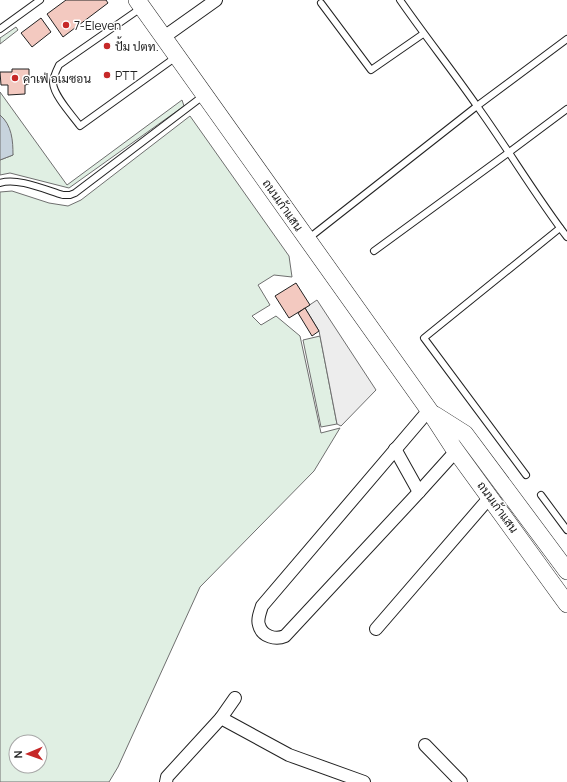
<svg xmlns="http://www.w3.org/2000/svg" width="567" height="782" viewBox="0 0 567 782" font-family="Manrope,Sarabun,sans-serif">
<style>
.green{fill:#e0efe3;stroke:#6f6f6f;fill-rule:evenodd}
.parking{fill:#ededed;stroke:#6f6f6f}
.water{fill:#c7d3dd;stroke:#6f6f6f}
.building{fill:#f3c9c0;stroke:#222}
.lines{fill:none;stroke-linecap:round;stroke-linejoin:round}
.lane-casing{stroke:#222;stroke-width:8}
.street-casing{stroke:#222;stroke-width:14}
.secondary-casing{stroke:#222;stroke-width:18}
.lane{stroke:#fff;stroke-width:6}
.street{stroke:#fff;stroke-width:12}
.secondary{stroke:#fff;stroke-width:17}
.poi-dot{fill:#c62828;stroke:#fff;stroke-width:1.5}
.labels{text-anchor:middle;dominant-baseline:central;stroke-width:3;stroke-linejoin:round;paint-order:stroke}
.poi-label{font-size:12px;fill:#222;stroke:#fff;text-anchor:start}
.street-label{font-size:12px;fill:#222;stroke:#fff}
</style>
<rect width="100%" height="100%" fill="#fff"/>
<g class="green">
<polygon points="16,27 18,30 0,44 0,38"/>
<polygon points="0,92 67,185 182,100 184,106 69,188 10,173 0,175 0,160 13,155 3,118 0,115"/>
<path d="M190,116l99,140 3,21 -18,-2 -16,10 12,20 -18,11 9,9 15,-9 24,20 21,97 19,-5 -26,43 -114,116 -82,180 -9,15h-109v-590l12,-1 37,12 19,3 13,-6zM16,742h24v24h-24z"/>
<polygon points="320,336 337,424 321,427 303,340"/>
</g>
<polygon class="parking" points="317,300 376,390 341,426 337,424 319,331 305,308"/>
<path class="water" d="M0,115c12,10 13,26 13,40l-13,5z"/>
<g class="building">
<polygon points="66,0 106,0 108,3 63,37 47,14"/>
<polygon points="41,18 51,32 32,47 21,33"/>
<polygon points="12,69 29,69 29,84 25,85 25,94 8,95 8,85 1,85 0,72 12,72"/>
<polygon points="296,283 310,305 289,318 275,296"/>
<polygon points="305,308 319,331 312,336 298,313"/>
</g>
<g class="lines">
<defs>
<g id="lane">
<path d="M400,0c25,36 52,70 77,106 31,43 58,89 90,131"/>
<polyline points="321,3 371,70 423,34"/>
<path d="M141,8l-82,57c-3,6 -6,12 -6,18 1,13 19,32 27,43l96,-69"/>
<polyline points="0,29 40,0"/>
<path d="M0,183c17,-6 46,7 63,12h7l5,-2 128,-97"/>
<polyline points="309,238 477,106 567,39"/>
<polyline points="374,251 508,153 567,109"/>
<polyline points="526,475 424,338 560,228"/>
<polyline points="541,495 567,530"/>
</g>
<g id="street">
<polyline points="164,37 216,0"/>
<path d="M429,410l-167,196c-2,6 -5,14 -3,19 3,12 17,15 26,11l134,-144 37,-41"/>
<polyline points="395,449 419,492"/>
<polyline points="376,629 490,497"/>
<polyline points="221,718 235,698"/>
<polyline points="425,745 461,782"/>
<polyline points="166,782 167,777 221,718 289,755 364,782"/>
</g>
<g id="secondary">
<polyline points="137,0 429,410 453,447 567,604"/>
<polyline points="435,415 465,434 567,571"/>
</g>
</defs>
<use href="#lane" class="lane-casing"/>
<use href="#street" class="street-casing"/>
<use href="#secondary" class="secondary-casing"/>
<use href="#lane" class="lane"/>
<use href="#street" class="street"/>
<use href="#secondary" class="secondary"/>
</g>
<g class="poi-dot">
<circle cx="66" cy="25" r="4"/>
<circle cx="107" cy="46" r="4"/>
<circle cx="107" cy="75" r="4"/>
<circle cx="15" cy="78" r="4"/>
</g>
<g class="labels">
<g class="poi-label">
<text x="74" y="25">7-Eleven</text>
<text x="115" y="46">ปั้ม ปตท.</text>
<text x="115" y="75">PTT</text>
<text x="23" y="78">คาเฟ่ อเมซอน</text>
</g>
<g class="street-label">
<text transform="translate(283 205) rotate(55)">ถนนเก้าแสน</text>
<text transform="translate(498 507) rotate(54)">ถนนเก้าแสน</text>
</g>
</g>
<g transform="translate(28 754) rotate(268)"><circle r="19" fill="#ffffff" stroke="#a7a7a7"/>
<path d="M0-3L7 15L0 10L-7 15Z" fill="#c62828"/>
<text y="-6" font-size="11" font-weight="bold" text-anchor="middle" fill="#222222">N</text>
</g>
</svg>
